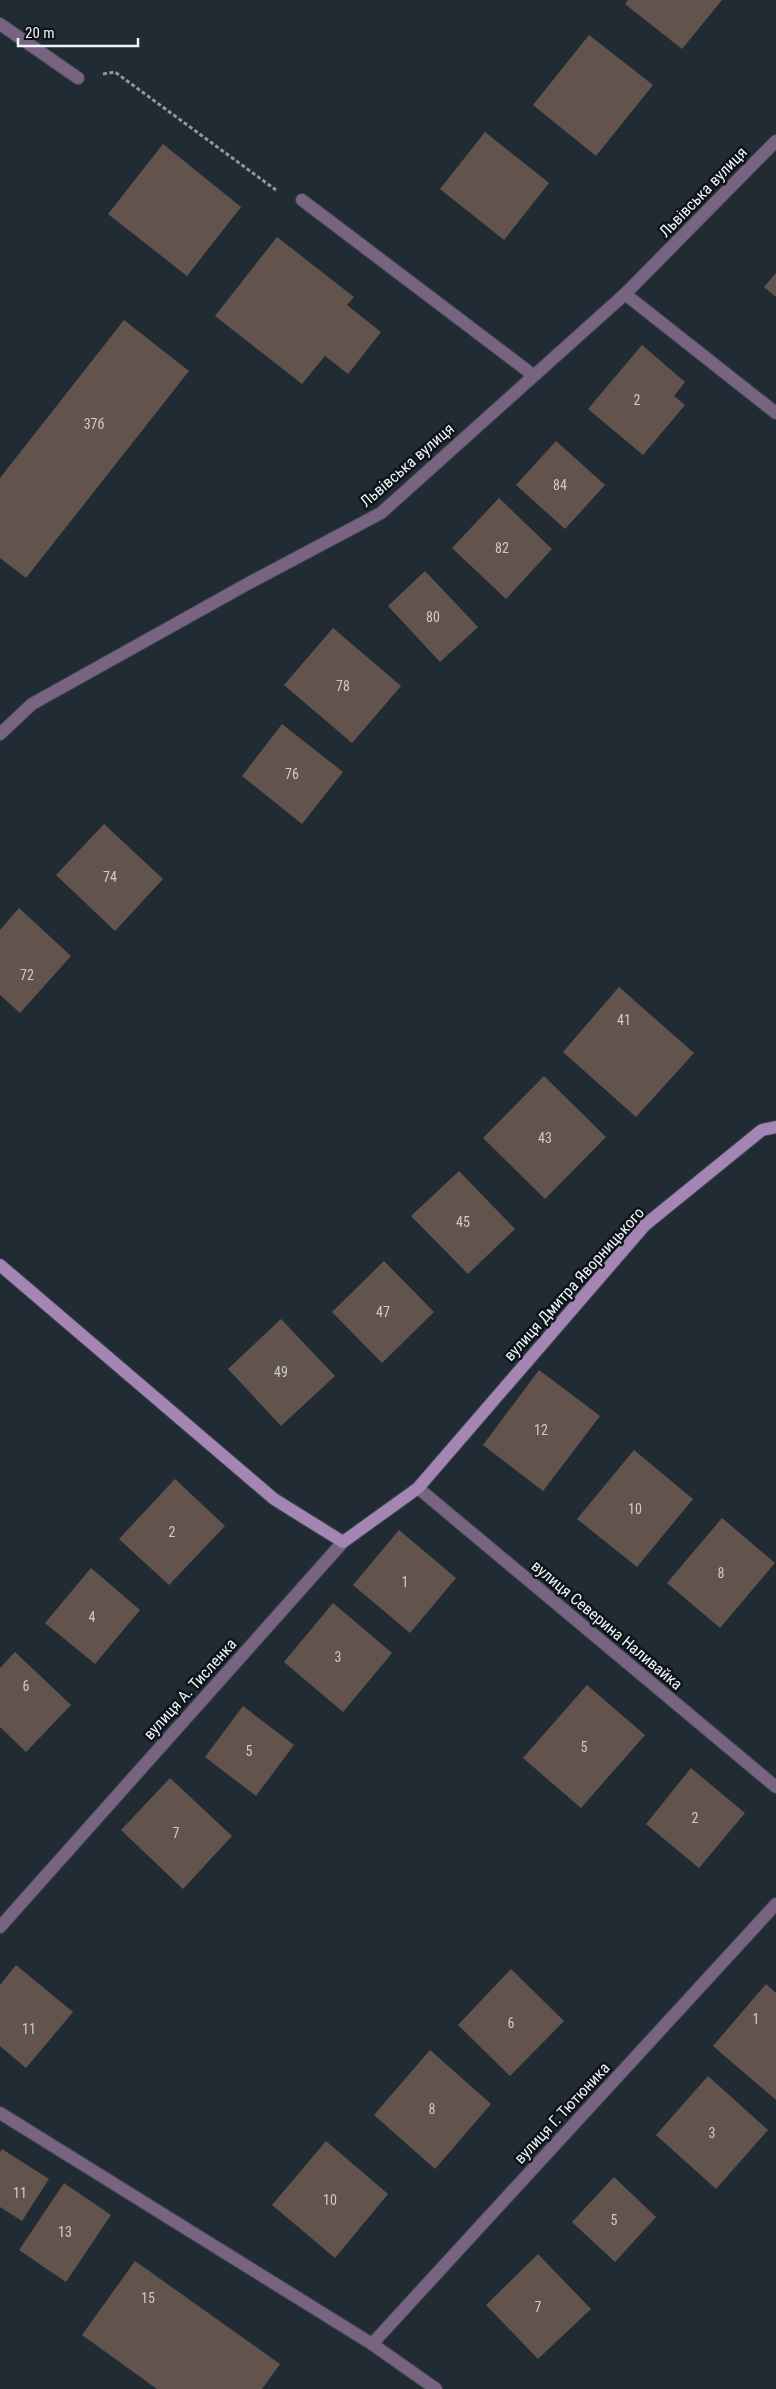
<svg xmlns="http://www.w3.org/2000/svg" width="776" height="2389" viewBox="0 0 776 2389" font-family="'Roboto Condensed',sans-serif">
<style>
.building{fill:#62544d}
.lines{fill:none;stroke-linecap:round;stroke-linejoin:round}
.street-casing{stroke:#3e4750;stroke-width:14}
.secondary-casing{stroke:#3e4750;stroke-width:14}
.path{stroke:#90979f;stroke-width:3;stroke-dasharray:4 2.5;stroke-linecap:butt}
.street{stroke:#786481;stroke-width:12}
.secondary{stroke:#a585b3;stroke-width:12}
.labels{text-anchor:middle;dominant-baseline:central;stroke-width:5;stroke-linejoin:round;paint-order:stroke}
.number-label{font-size:14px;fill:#cbccd0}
.street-label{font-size:16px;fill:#eef4fb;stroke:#0e1317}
</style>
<rect width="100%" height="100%" fill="#212b34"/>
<g class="building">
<polygon points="628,0 722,0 682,49 625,4"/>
<polygon points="589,35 653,85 596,156 533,105"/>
<polygon points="485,132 549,183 504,240 440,189"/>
<polygon points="163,144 241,207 187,276 108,214"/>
<polygon points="277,237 354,297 347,305 381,332 348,374 325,356 302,384 215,316"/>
<polygon points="776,273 776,297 764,287"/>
<polygon points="124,320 189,371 26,578 0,558 0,478"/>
<polygon points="642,345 685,382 674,396 685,405 643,455 588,409"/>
<polygon points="556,441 605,485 565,529 516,485"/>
<polygon points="499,498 552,549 506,599 452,548"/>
<polygon points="425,571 478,627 440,662 388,606"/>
<polygon points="333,628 401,686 352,743 284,685"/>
<polygon points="282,724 343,772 302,824 242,776"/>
<polygon points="104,824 163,879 115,931 56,875"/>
<polygon points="19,908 71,956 20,1013 0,995 0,930"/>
<polygon points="619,987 694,1053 636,1117 563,1052"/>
<polygon points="544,1076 606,1137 545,1199 483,1138"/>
<polygon points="459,1171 515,1229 468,1274 411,1216"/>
<polygon points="384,1261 434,1312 382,1363 332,1312"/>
<polygon points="281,1319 335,1376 281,1426 228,1369"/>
<polygon points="539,1370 600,1416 543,1491 483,1445"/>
<polygon points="634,1450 693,1499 637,1567 577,1519"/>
<polygon points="175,1479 225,1526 169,1585 119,1539"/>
<polygon points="722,1518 775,1563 720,1628 667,1583"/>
<polygon points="399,1530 456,1578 410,1633 353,1585"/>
<polygon points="91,1568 140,1610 95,1664 45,1623"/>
<polygon points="333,1603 392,1653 343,1712 284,1662"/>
<polygon points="15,1652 71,1705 26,1752 0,1727 0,1668"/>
<polygon points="587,1685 645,1735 581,1808 523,1758"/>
<polygon points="243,1706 294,1745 256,1796 205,1757"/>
<polygon points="691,1768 745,1813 699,1868 646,1824"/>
<polygon points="170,1778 232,1836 183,1889 121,1830"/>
<polygon points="16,1965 73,2012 26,2068 0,2046 0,1985"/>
<polygon points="511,1969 564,2021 510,2076 458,2025"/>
<polygon points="766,1984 776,1993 776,2100 713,2046"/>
<polygon points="430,2050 491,2104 435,2169 374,2115"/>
<polygon points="708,2076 768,2130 716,2189 656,2135"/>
<polygon points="326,2141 388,2194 335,2258 272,2205"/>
<polygon points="2,2149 49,2179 22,2221 0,2207 0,2152"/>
<polygon points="614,2177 656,2217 615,2262 572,2222"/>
<polygon points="64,2183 111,2215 66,2282 19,2250"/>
<polygon points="538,2254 591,2309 538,2359 486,2305"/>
<polygon points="135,2261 280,2364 262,2389 157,2389 82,2335"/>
</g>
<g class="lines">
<defs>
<g id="street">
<polyline points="0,24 78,78"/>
<polyline points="302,200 533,375"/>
<polyline points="625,294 776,413"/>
<polyline points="0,734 32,704 249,583 381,513 625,294 776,141"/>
<polyline points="418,1488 776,1787"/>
<polyline points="0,1927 343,1542"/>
<polyline points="0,2113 372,2344 436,2389"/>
<polyline points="372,2344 776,1904"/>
</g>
<polyline id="secondary" points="0,1265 274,1499 343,1542 418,1488 645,1225 762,1130 776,1127"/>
</defs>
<use href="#street" class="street-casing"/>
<use href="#secondary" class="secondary-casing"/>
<polyline class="path" points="103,74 115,72 276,190"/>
<use href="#street" class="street"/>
<use href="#secondary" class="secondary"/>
</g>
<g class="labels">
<g class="number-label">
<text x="637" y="400">2</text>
<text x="94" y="424">37б</text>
<text x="560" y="485">84</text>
<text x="502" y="548">82</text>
<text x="433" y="617">80</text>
<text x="343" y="686">78</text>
<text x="292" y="774">76</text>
<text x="110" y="877">74</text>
<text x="27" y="975">72</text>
<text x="624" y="1020">41</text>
<text x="545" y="1138">43</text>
<text x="463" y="1222">45</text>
<text x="383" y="1312">47</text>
<text x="281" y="1372">49</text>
<text x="541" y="1430">12</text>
<text x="635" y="1509">10</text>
<text x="172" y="1532">2</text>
<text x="721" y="1573">8</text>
<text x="405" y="1582">1</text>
<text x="92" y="1617">4</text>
<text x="338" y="1657">3</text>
<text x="26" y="1686">6</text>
<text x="584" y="1747">5</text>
<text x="249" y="1751">5</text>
<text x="695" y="1818">2</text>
<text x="176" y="1833">7</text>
<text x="756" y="2019">1</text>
<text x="511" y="2023">6</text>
<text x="29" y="2029">11</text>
<text x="432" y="2109">8</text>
<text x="712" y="2133">3</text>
<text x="20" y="2193">11</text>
<text x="330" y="2200">10</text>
<text x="614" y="2220">5</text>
<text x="65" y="2232">13</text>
<text x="148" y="2298">15</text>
<text x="538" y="2307">7</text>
</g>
<g class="street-label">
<text transform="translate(703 192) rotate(-46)">Львівська вулиця</text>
<text transform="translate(407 465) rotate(-41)">Львівська вулиця</text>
<text transform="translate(574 1284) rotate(-48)">вулиця Дмитра Яворницького</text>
<text transform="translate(607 1625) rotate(40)">вулиця Северина Наливайка</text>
<text transform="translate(190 1689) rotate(-48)">вулиця А. Тисленка</text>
<text transform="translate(562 2113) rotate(-47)">вулиця Г. Тютюника</text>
</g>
</g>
<path d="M18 38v8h120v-8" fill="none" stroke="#eef4fb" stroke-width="2.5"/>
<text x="25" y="38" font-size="15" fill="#eef4fb" stroke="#0e1317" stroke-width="4" paint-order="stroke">20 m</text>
</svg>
